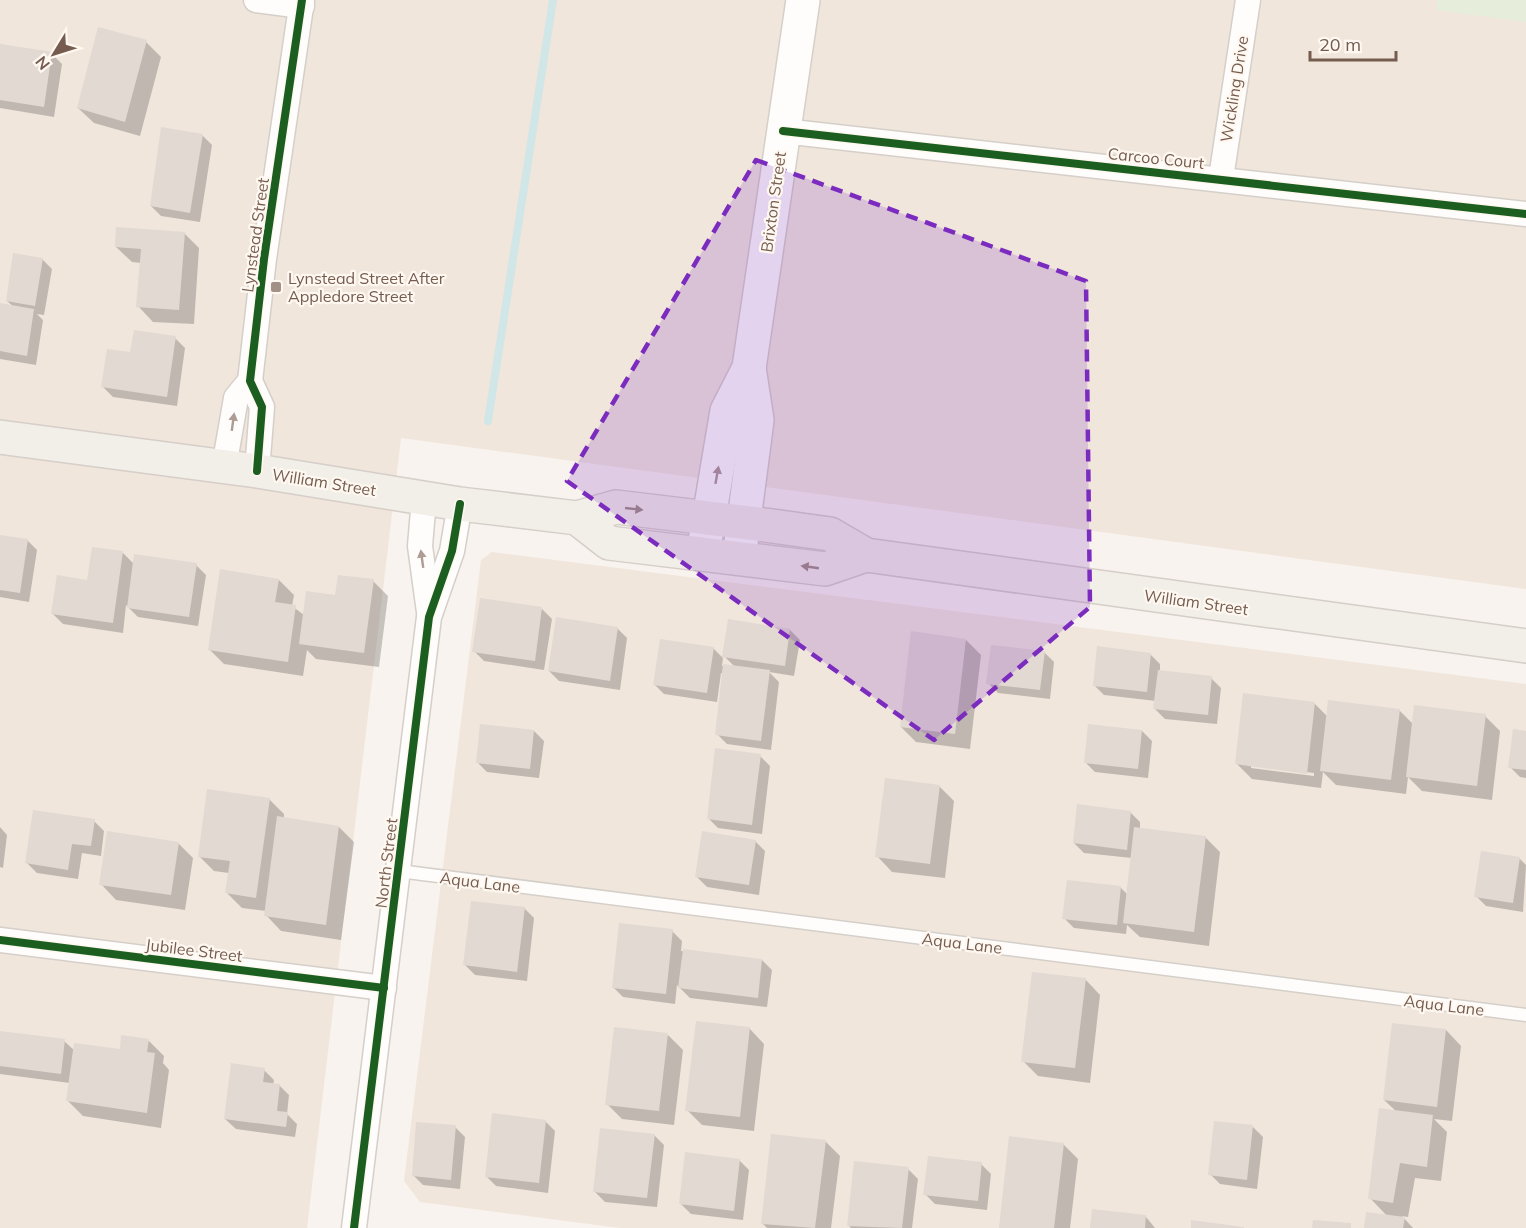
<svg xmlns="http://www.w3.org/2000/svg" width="1526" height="1228" viewBox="0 0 1526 1228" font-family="Mulish,sans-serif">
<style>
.residential{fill:#f0e6dc}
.green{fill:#e6edda}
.shadow{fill:#0003;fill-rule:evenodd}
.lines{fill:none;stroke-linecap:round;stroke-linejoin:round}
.stream{stroke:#d1e6e7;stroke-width:8}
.building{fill:#e2d9d3}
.service-casing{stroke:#d5cfc9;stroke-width:15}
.minor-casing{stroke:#d5cfc9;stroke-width:27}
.secondary-casing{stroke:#d5cfc9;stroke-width:36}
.primary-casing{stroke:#d6cec8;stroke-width:36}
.service{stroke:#fefdfc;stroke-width:12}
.minor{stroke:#fefdfc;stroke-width:24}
.secondary{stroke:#fefdfc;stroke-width:33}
.primary{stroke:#f2eee8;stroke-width:33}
.cycleway-casing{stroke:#fef8f1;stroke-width:11}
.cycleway{stroke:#1b5e20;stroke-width:8}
.oneway{fill:#ac9c94}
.oneway2{fill:#a18f85}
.marked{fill:#7b2cbf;fill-opacity:0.2;stroke:#7b2cbf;stroke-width:4.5;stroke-dasharray:12 8;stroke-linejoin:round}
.poi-dot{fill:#a39187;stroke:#fef8f1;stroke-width:2}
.labels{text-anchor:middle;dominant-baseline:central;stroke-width:4.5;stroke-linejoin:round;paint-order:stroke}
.street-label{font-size:16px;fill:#755c4f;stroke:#fef8f1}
.poi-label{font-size:16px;fill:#755c4f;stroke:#fef8f1;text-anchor:start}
</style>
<rect width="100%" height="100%" fill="#f8f3ee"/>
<g class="residential">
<polygon points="0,0 1526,0 1526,589 401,438 307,1228 0,1228"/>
<polygon points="492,552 1526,684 1526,1228 620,1228 420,1202 404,1181 481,560"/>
</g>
<polygon class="green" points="1438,0 1526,0 1526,22 1436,10"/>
<g class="shadow">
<polygon points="146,42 161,57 140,136 94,123 78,108"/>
<polygon points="0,45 52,54 62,64 54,117 0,108"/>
<polygon points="202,135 212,145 200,222 161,216 151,206"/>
<polygon points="184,233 199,248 194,324 153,322 138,306 141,263 132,262 116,247"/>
<polygon points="42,259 52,269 44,315 37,314 43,320 36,365 0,359 0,305 14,307 7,301"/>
<polygon points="175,338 185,348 177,406 113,397 103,387 131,354"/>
<polygon points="0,536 27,540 37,550 29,602 0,597"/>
<polygon points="123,553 134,564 196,565 206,575 198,626 138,617 126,605 123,633 63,624 53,614"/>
<polygon points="279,580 294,595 292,606 304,615 336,596 373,581 388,596 379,667 316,659 307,650 303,676 224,664 209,649"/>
<polygon points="542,609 552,619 544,670 484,661 474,651"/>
<polygon points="617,628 627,638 620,690 559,681 549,671"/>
<polygon points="790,630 800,640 794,676 769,672 779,682 771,750 727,744 717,734 724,674 721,673 717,702 664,694 654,684 713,648 723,658 722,666 735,667 724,656"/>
<polygon points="966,640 981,655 970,749 916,742 901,727"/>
<polygon points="1044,652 1054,662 1050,699 998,693 988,683"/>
<polygon points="1150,654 1160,664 1160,672 1211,678 1221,688 1217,724 1165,719 1155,709 1156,701 1104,695 1094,685"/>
<path d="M1315,704l13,13 71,-7 14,14 72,-8 15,15 -8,69 -70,-9 -14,-14 -2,17 -70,-9 -13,-13 -2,16 -69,-9 -15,-15zM1251,765l63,8v3l-63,-8z"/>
<polygon points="534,731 544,741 539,778 487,772 477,762"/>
<polygon points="1142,731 1152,741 1148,778 1095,772 1085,762"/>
<polygon points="1526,732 1526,778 1520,777 1510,767"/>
<polygon points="760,756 770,766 762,834 718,828 708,818"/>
<polygon points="939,786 954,801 945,878 892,872 877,856"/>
<polygon points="269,799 284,814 284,819 339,827 354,842 341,940 281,931 266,915 266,911 242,908 227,893 229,873 214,871 199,856"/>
<polygon points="1130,812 1140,822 1140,829 1205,837 1220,852 1209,946 1140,937 1127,925 1126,934 1074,928 1064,918 1120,887 1128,895 1132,858 1084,853 1074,843"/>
<polygon points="94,821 104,831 101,856 82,853 78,879 37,873 27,863"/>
<polygon points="0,827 7,835 3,868 0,867"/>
<polygon points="755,841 765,851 759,895 707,887 697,877"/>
<polygon points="178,843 193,858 185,910 116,900 101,884"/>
<polygon points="1519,858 1526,865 1523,912 1486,906 1476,896"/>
<polygon points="524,908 534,918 527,981 475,975 465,965"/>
<polygon points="672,931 682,941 681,951 762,960 772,970 767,1007 690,998 677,985 675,1004 623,997 613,987"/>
<polygon points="1085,979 1100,995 1090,1083 1038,1076 1023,1061"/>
<polygon points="749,1028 764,1044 754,1131 702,1125 687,1110"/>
<polygon points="1446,1030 1461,1046 1452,1121 1434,1119 1447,1132 1441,1181 1415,1178 1408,1217 1402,1216 1413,1228 1365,1228 1388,1217 1370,1198 1397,1112 1384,1100"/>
<polygon points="0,1032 64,1041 75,1051 121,1051 149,1041 164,1056 163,1063 169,1070 161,1128 83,1116 68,1101 70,1083 0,1074"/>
<polygon points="668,1035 683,1050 674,1125 622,1119 607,1104"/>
<polygon points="264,1070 274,1080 273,1085 279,1085 289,1095 287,1114 297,1124 295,1137 236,1129 225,1119"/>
<polygon points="545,1121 555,1131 548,1193 496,1186 486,1176"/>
<polygon points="455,1127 465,1137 460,1189 423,1185 413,1175"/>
<polygon points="1253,1127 1263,1137 1257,1189 1220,1184 1210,1174"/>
<polygon points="654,1135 664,1145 657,1207 605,1202 595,1192"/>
<polygon points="825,1141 840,1156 831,1228 767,1228 762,1223"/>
<polygon points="1063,1144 1078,1159 1070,1228 1000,1228"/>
<polygon points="739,1160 749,1170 743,1220 691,1214 681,1204"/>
<polygon points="981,1164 991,1174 987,1210 935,1204 925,1194"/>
<polygon points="908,1169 918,1179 912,1228 851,1228 848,1225"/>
<polygon points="1146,1217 1155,1228 1091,1228"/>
</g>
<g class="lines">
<polyline class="stream" points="488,421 553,0"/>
</g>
<g class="building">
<polygon points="98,27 147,40 125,122 77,108"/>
<polygon points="0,44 52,52 44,107 0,100"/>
<polygon points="161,127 203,134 190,213 150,206"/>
<polygon points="116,227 185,232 179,310 136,307 141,249 115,247"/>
<polygon points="13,253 43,258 35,306 6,301"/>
<polygon points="0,303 34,309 27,356 0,351"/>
<polygon points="134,330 176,336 167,397 101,387 107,349 130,352"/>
<polygon points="0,535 28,539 20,593 0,590"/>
<polygon points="92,547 123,551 113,623 51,614 57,575 87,580"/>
<polygon points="134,554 197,563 189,617 127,608"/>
<polygon points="220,569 279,579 275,602 296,605 288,662 208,650"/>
<polygon points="338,575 374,579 364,653 299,644 306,591 335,595"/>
<polygon points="480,598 542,607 535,661 472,652"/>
<polygon points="556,617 618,627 610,681 548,671"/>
<polygon points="728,619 790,629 785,666 722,657"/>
<polygon points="911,631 966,639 955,734 900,727"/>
<polygon points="660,639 714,647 707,693 653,685"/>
<polygon points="991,645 1045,651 1040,690 986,684"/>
<polygon points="1097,646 1151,653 1147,692 1093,686"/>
<polygon points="723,664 770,670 761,741 715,735"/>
<polygon points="1158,670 1212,676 1208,715 1153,709"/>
<polygon points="1243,693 1315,702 1307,774 1235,764"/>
<polygon points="1328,700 1400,709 1391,780 1320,771"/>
<polygon points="1414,705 1486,714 1477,786 1406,777"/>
<polygon points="480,724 534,730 530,769 476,763"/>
<polygon points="1088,724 1142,730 1138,769 1084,763"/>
<polygon points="1513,729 1526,731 1526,770 1508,768"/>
<polygon points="715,748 761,754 752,825 707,819"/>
<polygon points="885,778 940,785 930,864 875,857"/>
<polygon points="207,789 270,798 256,898 225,893 230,861 198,857"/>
<polygon points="1077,804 1131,811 1127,850 1073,843"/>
<polygon points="33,810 95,819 91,846 72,844 68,870 25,863"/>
<polygon points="277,816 339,826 326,925 264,916"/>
<polygon points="1134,827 1206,836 1194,932 1123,923"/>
<polygon points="107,831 179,842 171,895 99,885"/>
<polygon points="702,831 756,840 749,885 695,877"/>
<polygon points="1481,851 1520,857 1513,903 1474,897"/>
<polygon points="1067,880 1121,886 1117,925 1062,919"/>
<polygon points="471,901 525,907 517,972 463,965"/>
<polygon points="619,923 673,929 666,994 612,988"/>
<polygon points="683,949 762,959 758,998 678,988"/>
<polygon points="1032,972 1086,978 1075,1068 1021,1062"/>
<polygon points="696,1021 750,1027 740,1117 685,1111"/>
<polygon points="1392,1023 1446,1029 1437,1107 1383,1100"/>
<polygon points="614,1027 668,1033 659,1111 605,1105"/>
<polygon points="0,1031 65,1039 61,1074 0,1066"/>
<polygon points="121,1035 149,1039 147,1052 155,1053 147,1113 66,1101 74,1043 120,1049"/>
<polygon points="231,1063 265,1068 263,1082 280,1084 277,1111 288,1112 286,1127 224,1119"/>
<polygon points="1379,1108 1433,1115 1427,1167 1400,1163 1393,1203 1368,1199"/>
<polygon points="492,1113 546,1120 539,1183 485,1177"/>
<polygon points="1214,1121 1253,1125 1247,1180 1208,1175"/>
<polygon points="416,1122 456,1125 451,1180 412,1176"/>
<polygon points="600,1128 655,1134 647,1198 593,1192"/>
<polygon points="771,1134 826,1140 815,1228 761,1224"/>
<polygon points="1009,1136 1064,1143 1054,1228 999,1228"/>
<polygon points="685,1152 740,1159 734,1211 679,1204"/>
<polygon points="928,1156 982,1162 978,1201 923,1195"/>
<polygon points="854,1161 909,1167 902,1228 847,1226"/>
<polygon points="1092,1209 1146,1215 1145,1228 1090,1228"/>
<polygon points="1366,1212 1405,1217 1403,1228 1364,1228"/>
<polygon points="1191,1220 1244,1227 1244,1228 1191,1228"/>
<polygon points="1313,1220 1351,1223 1351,1228 1312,1228"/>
</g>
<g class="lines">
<defs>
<polyline id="service" points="399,871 1526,1015"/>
<g id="minor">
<polyline points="256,0 302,6"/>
<polyline points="783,131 1526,214"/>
<polyline points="1221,178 1248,0"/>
<polyline points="224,467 236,398 250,381"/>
<polyline points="257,471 262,407 250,381 264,259 302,0"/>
<polyline points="424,499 420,546 429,612"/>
<polyline points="0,940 384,988"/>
<polyline points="354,1228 429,617 452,551 460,504"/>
</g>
<g id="secondary">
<polyline points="703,553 727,411 749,368 803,0"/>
<polyline points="739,558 757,420 749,368"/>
</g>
<g id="primary">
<polyline points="0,437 257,471 460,504 577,518 616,507 758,524 830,534 866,555 1526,646"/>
<polyline points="577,518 609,543 825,569 866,555"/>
</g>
</defs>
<use href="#service" class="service-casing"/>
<use href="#minor" class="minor-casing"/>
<use href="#secondary" class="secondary-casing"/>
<use href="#primary" class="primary-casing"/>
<use href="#service" class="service"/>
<use href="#minor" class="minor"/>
<use href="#secondary" class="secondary"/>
<use href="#primary" class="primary"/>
<defs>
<g id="cycleway">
<polyline points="783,131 1526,214"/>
<polyline points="257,471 262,407 250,381 264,259 302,0"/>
<polyline points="0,940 384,988"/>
<polyline points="354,1228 429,617 452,551 460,504"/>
</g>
</defs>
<use href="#cycleway" class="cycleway-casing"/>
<use href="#cycleway" class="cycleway"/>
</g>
<defs><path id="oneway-solid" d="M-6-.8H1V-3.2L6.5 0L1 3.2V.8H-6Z" transform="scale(1.5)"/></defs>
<g class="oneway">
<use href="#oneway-solid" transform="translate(233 422) rotate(-82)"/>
<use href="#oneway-solid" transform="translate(717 475) rotate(-80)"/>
<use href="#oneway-solid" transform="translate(422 559) rotate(-98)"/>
</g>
<g class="oneway2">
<use href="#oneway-solid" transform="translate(634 509) rotate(6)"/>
<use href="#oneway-solid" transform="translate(810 567) rotate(-172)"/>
</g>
<path class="marked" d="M756,160l330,121 4,326 -156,133 -367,-259z"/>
<rect class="poi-dot" x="270" y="281" width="12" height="12" rx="3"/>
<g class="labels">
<g class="street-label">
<text transform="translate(1234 89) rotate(-81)">Wickling Drive</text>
<text transform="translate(1156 158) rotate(6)">Carcoo Court</text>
<text transform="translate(773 202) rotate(-82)">Brixton Street</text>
<text transform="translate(255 235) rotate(-82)">Lynstead Street</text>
<text transform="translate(324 482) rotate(9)">William Street</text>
<text transform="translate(1196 602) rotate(8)">William Street</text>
<text transform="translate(386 863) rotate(-83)">North Street</text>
<text transform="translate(480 882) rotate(7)">Aqua Lane</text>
<text transform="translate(962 943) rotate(7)">Aqua Lane</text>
<text transform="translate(194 950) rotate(7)">Jubilee Street</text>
<text transform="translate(1444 1005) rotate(7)">Aqua Lane</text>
</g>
<g class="poi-label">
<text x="288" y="278">Lynstead Street After<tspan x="288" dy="18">Appledore Street</tspan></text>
</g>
</g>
<g transform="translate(54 54) rotate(232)" stroke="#fef8f1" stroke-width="4.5" paint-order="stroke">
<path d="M0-4.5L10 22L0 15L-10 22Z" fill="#755c4f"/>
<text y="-9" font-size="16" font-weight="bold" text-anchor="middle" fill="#755c4f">N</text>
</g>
<path d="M1310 51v9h86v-9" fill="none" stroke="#755c4f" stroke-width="3"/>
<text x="1319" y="51" font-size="18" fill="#755c4f" stroke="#fef8f1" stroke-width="4.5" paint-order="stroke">20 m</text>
</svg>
